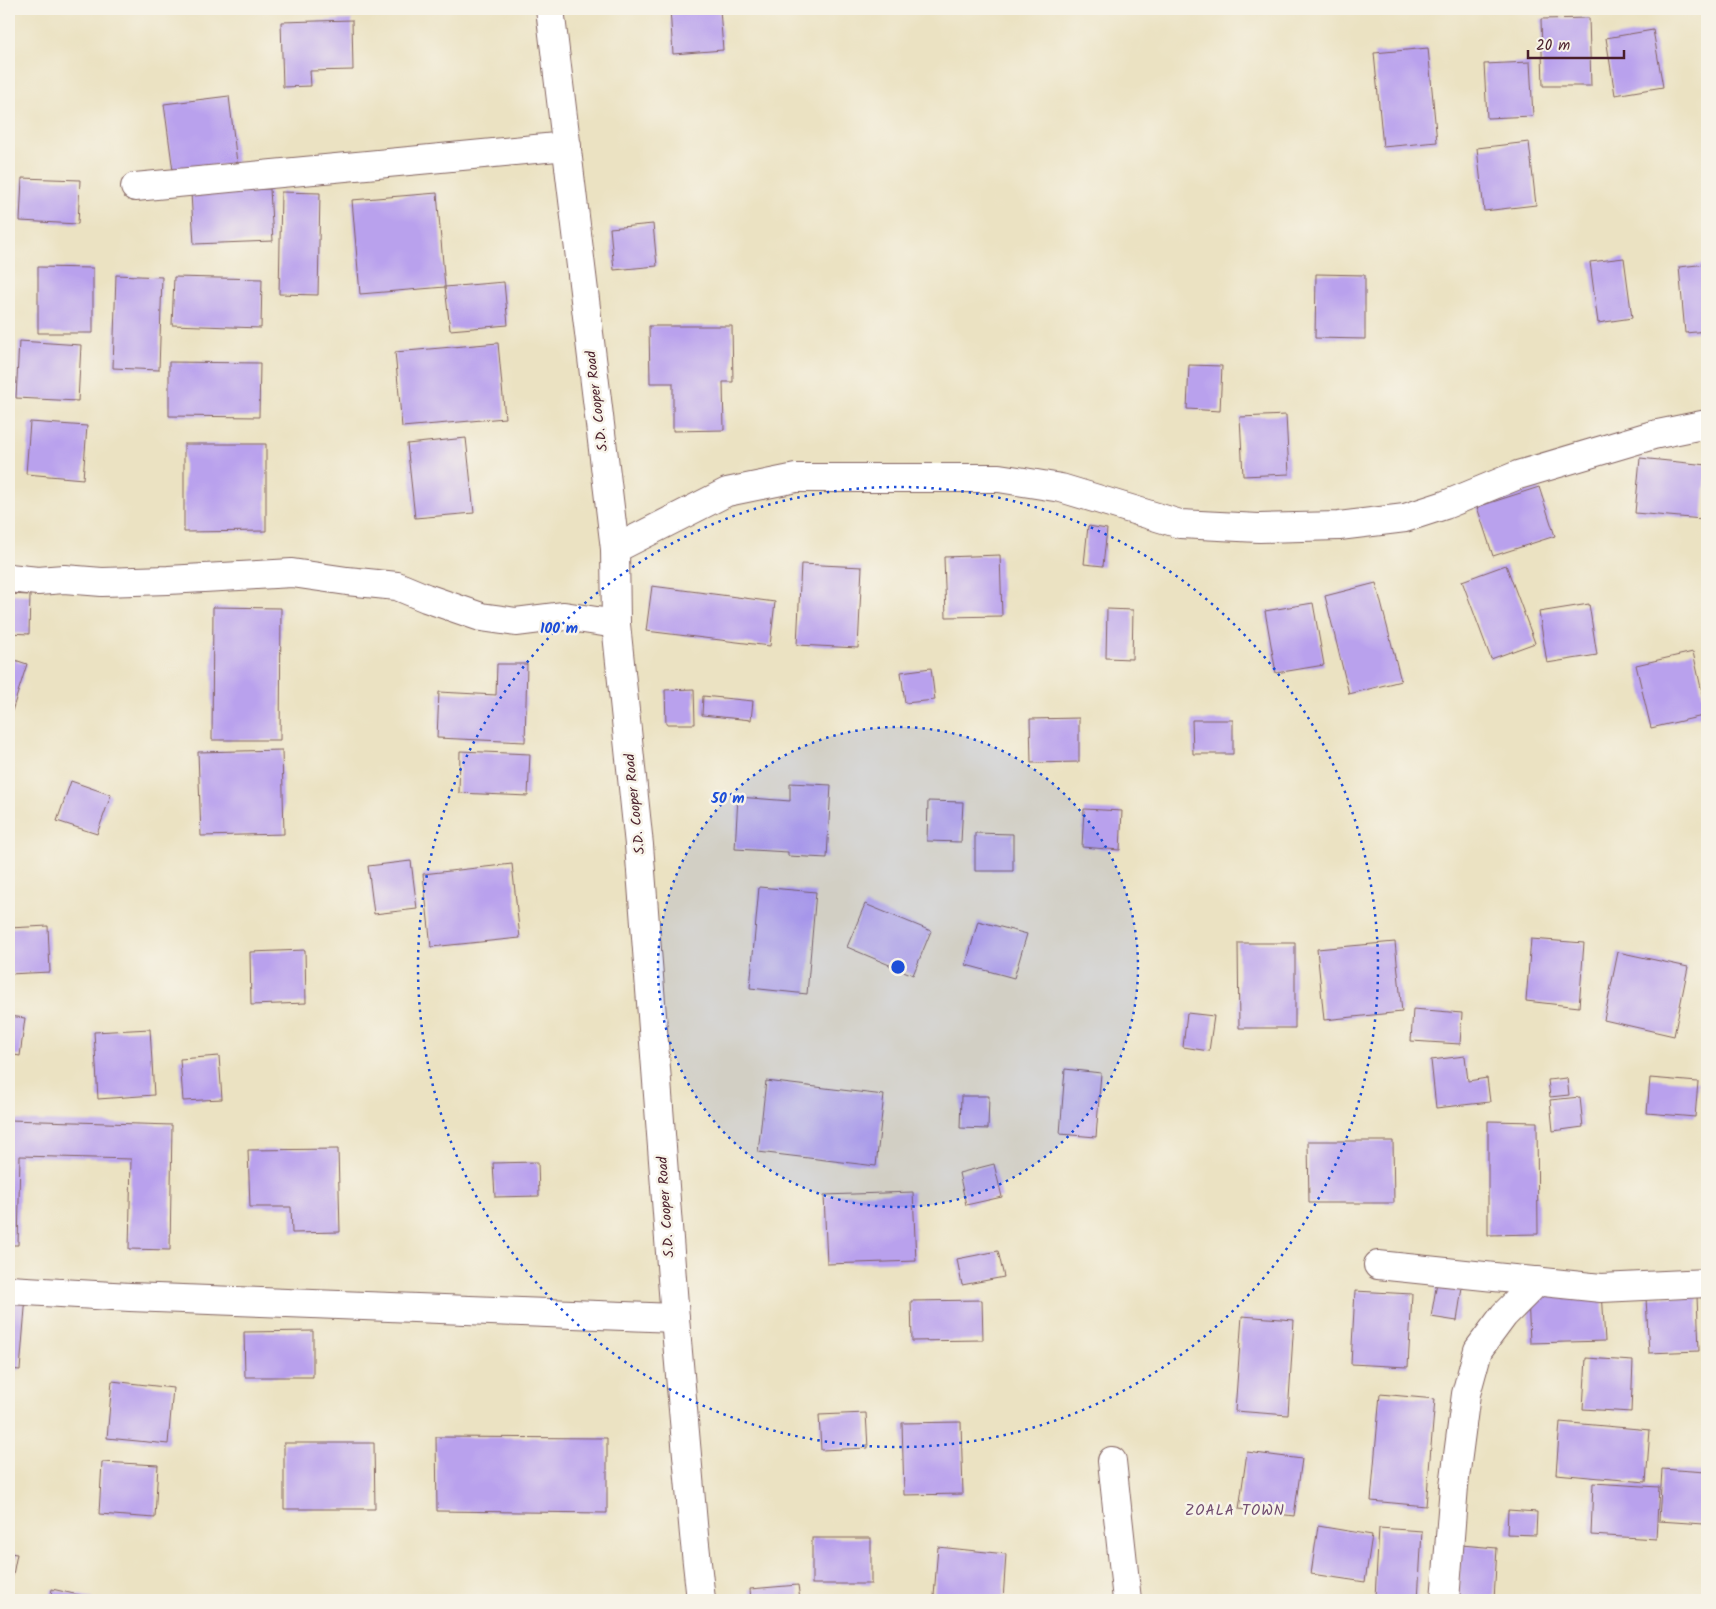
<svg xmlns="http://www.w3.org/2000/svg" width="1716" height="1609" font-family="Kalam,sans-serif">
<rect width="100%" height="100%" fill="#f7f3e8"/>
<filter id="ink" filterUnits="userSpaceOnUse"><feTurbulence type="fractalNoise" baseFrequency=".02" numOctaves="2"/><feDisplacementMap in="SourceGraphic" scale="10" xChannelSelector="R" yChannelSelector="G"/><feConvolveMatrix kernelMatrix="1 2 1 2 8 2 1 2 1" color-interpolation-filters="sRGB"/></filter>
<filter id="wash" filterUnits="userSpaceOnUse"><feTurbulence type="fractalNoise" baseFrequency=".0096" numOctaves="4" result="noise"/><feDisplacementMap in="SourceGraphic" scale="20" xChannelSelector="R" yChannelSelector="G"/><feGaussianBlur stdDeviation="1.12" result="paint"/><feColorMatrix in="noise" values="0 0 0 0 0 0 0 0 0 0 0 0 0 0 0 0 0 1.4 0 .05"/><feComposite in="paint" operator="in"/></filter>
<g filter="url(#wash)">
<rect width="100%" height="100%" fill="#ebe2c2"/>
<g id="blocks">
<g fill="#b9a1ed">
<path d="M670 9H720L723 50 673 54Z"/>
<path d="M1589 18 1591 86H1543L1541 19Z"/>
<path d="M352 20 353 70 310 71 311 86 283 87 281 22Z"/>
<path d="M1653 30 1663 87 1615 95 1606 38Z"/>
<path d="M1428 48 1437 142 1383 147 1374 53Z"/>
<path d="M1530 62 1533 116 1487 118 1484 64Z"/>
<path d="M229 96 237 163 173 171 164 104Z"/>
<path d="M1529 142 1536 205 1484 211 1477 148Z"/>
<path d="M22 178 80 180 78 224 20 221Z"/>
<path d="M270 189 273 241 194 244 191 193Z"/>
<path d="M281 192 320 193 318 295 279 294Z"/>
<path d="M437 193 445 287 504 282 508 325 450 330 445 287 360 294 352 200Z"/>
<path d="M653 224 657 266 614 270 610 228Z"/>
<path d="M1624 258 1632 318 1598 323 1590 262Z"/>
<path d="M1707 264V331L1685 333 1679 267Z"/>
<path d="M38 267 93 268V333H38Z"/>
<path d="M1316 274 1365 275V339L1315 338Z"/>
<path d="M116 275 162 277 159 370 113 368Z"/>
<path d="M174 277 262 279 261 328 172 325Z"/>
<path d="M649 326H732L733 382H723L724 430 673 431V383H650Z"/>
<path d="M19 341 81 345 78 401 16 398Z"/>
<path d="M498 343 505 418 402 427 395 352Z"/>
<path d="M169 362 260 363 259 417 169 416Z"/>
<path d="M1189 365 1222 366 1220 411 1187 409Z"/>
<path d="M1286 415 1289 474 1243 476 1240 417Z"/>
<path d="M30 422 87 426 83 479 26 474Z"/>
<path d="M466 438 474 513 415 518 407 444Z"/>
<path d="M184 444H266V531L184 532Z"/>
<path d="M1640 458 1707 465 1702 519 1635 513Z"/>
<path d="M1539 487 1555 536 1493 556 1477 507Z"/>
<path d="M1088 526 1107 529 1103 566 1084 564Z"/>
<path d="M1000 555 1002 616 946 617 944 557Z"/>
<path d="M801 564 862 567 858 648 797 645Z"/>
<path d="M1506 565 1535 643 1491 659 1462 581Z"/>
<path d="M1376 583 1401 681 1349 694 1325 596Z"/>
<path d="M652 586 775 602 770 646 646 631Z"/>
<path d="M9 594 30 595 29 634 9 633Z"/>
<path d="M1313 603 1324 665 1276 673 1265 611Z"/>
<path d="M1589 604 1597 655 1547 663 1539 612Z"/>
<path d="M213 607 281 608 280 740H212Z"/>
<path d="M1107 609 1133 610 1132 659 1106 658Z"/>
<path d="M1693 652 1707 715 1651 728 1636 665Z"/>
<path d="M9 658 27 664 12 711 9 710Z"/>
<path d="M497 664H527L525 742 437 738 439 692 496 695Z"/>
<path d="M931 668 935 700 905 703 901 672Z"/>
<path d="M694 689 695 724H666L665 690Z"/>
<path d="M703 696 753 701 751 720 702 715Z"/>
<path d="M1079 718V762L1031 763 1030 719Z"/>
<path d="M1192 720H1233V754H1193Z"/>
<path d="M282 750 284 834 201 836 198 752Z"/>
<path d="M460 751 530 754 528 796 459 793Z"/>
<path d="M71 781 111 795 97 834 57 821Z"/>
<path d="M790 783 831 785 827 858 788 856V852L735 849 738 797 790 801Z"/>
<path d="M928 801 963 802 961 842 927 841Z"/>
<path d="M1084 809 1122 811 1120 850 1082 847Z"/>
<path d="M975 833 1013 834V871H975Z"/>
<path d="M411 861 417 909 374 914 368 866Z"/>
<path d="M512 864 520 938 431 947 423 874Z"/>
<path d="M759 887 816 892 807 994 750 988Z"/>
<path d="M865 904 931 931 913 975 847 947Z"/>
<path d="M978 921 1027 934 1014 978 966 965Z"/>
<path d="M48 926 50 972 9 974V928Z"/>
<path d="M1531 939 1584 943 1579 1007 1526 1001Z"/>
<path d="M1395 942 1402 1012 1324 1020 1317 949Z"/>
<path d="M1238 943H1295V1028H1239Z"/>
<path d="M305 950 306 1003 251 1005 250 952Z"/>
<path d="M1618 952 1688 967 1674 1036 1604 1020Z"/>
<path d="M1413 1009 1462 1013 1460 1044 1411 1041Z"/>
<path d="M1187 1013 1214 1016 1209 1051 1183 1047Z"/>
<path d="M9 1016 25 1018 20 1056 9 1054Z"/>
<path d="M150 1029 154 1095 98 1099 94 1032Z"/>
<path d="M219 1056 222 1099 183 1101 180 1059Z"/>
<path d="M1465 1056 1468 1081 1487 1078 1490 1102 1436 1108 1431 1060Z"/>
<path d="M1065 1069 1101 1073 1096 1137 1060 1134Z"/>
<path d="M1567 1078 1569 1095 1550 1097 1548 1080Z"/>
<path d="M1650 1078 1698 1082 1695 1117 1647 1113Z"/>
<path d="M766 1081 884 1095 876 1166 758 1152Z"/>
<path d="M961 1096H989L988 1129 960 1128Z"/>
<path d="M1580 1097 1583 1127 1553 1131 1550 1100Z"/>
<path d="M9 1120 172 1125 170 1250 129 1249 131 1159 20 1156 18 1245H9Z"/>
<path d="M1488 1121 1537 1122 1538 1234 1488 1235Z"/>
<path d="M1308 1141H1393L1394 1203H1309Z"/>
<path d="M338 1149 340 1232 292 1233 291 1207H250L248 1150Z"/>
<path d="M538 1162 539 1196 495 1197 493 1163Z"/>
<path d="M994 1164 1002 1197 966 1205 959 1173Z"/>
<path d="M913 1192 916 1261 827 1264 824 1195Z"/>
<path d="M998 1251 1004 1277 962 1285 957 1259Z"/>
<path d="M1437 1282 1462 1287 1457 1321 1431 1317Z"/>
<path d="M1355 1291 1412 1294 1408 1367 1351 1364Z"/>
<path d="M1602 1291 1605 1341 1530 1343 1528 1294Z"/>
<path d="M9 1295 26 1296 20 1370 9 1369Z"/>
<path d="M1697 1296 1699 1351 1649 1353 1646 1298Z"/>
<path d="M982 1300 983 1340 912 1341 911 1301Z"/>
<path d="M1242 1316 1294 1320 1288 1415 1235 1411Z"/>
<path d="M313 1331V1377H245L244 1332Z"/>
<path d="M1586 1358 1633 1361 1631 1412 1583 1409Z"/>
<path d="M112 1381 173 1388 168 1444 107 1438Z"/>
<path d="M1380 1394 1435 1399 1426 1506 1371 1501Z"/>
<path d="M866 1413 868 1448 821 1450 819 1415Z"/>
<path d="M961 1422 963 1494 904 1495 902 1423Z"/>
<path d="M1560 1422 1650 1430 1646 1482 1556 1474Z"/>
<path d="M436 1437 607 1438V1513L437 1511Z"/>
<path d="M284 1443H374L375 1509H284Z"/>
<path d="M1247 1452 1302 1459 1294 1516 1239 1509Z"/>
<path d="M102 1462 158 1465 155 1518 99 1514Z"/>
<path d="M1662 1469 1706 1472 1704 1524 1659 1521Z"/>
<path d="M1593 1483 1659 1487 1656 1539 1591 1535Z"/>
<path d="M1508 1510 1537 1512 1536 1535 1507 1534Z"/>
<path d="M1318 1526 1372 1535 1365 1582 1311 1574Z"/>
<path d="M1379 1528 1422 1531 1418 1600 1375 1597Z"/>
<rect x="812" y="1538" width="59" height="46"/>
<path d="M1461 1545 1497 1548 1494 1600H1458Z"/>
<path d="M938 1547 1006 1554 1003 1600H980L934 1596Z"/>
<path d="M9 1553 17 1554 10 1590H9Z"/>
<path d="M798 1585 800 1600H751L750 1589Z"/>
<path d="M52 1589 92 1598 91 1600H50Z"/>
</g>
</g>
</g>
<g filter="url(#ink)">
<use href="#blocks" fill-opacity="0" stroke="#826360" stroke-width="1"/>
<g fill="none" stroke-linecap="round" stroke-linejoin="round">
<g stroke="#826360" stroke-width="30">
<g id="street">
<path d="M135 187 567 146"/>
<path d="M615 549 727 492 796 478H999L1061 488 1180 524 1259 528 1339 526 1405 518 1445 505 1518 475 1653 435 1707 424"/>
<path d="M9 578 38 581 64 579 102 582 168 580 292 573 347 581 397 586 426 598 481 617 516 622 564 616 616 624"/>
<path d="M1378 1265 1601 1288 1707 1283"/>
<path d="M9 1290 130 1297 675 1318"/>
<path d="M1112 1461 1127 1600"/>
<path d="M1445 1600 1454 1486 1466 1394 1478 1350 1504 1315 1538 1281"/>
</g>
</g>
<g stroke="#826360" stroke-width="30">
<path id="secondary" d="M550 9 615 549 616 624 639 845 675 1318 694 1535 701 1600"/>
</g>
<use href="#street" stroke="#fff" stroke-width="28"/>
<use href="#secondary" stroke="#fff" stroke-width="28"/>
</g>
</g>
<circle cx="898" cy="967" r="240" fill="#1d4ed8" fill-opacity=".12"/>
<g fill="none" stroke="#1d4ed8" stroke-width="2.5" stroke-dasharray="2.5 5">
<circle cx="898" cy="967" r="240"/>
<circle cx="898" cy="967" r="480"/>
</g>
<g text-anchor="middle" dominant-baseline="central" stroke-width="5" stroke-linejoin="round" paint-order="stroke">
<g font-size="14" fill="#4a1f2b" stroke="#f7f3e8">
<text transform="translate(597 401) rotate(-97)">S.D. Cooper Road</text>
<text transform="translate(635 804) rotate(-96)">S.D. Cooper Road</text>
<text transform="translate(666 1207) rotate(-94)">S.D. Cooper Road</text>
</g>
<g font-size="15" letter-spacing="1" fill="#714c6f" stroke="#f7f3e8">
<text x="1235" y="1511">ZOALA TOWN</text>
</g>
</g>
<circle cx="898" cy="967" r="8" fill="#1d4ed8" stroke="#f7f3e8" stroke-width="2.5"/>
<g font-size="15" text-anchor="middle" font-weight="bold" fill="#1d4ed8" stroke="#f7f3e8" stroke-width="5" stroke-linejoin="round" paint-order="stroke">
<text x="559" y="633">100 m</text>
<text x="728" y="803">50 m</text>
</g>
<rect width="1716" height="1609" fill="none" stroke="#f7f3e8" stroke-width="30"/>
<path d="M1528 50v8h96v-8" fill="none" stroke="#4a1f2b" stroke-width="2.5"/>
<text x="1536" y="50" font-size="15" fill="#4a1f2b" stroke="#f7f3e8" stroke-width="4" paint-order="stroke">20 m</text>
</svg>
